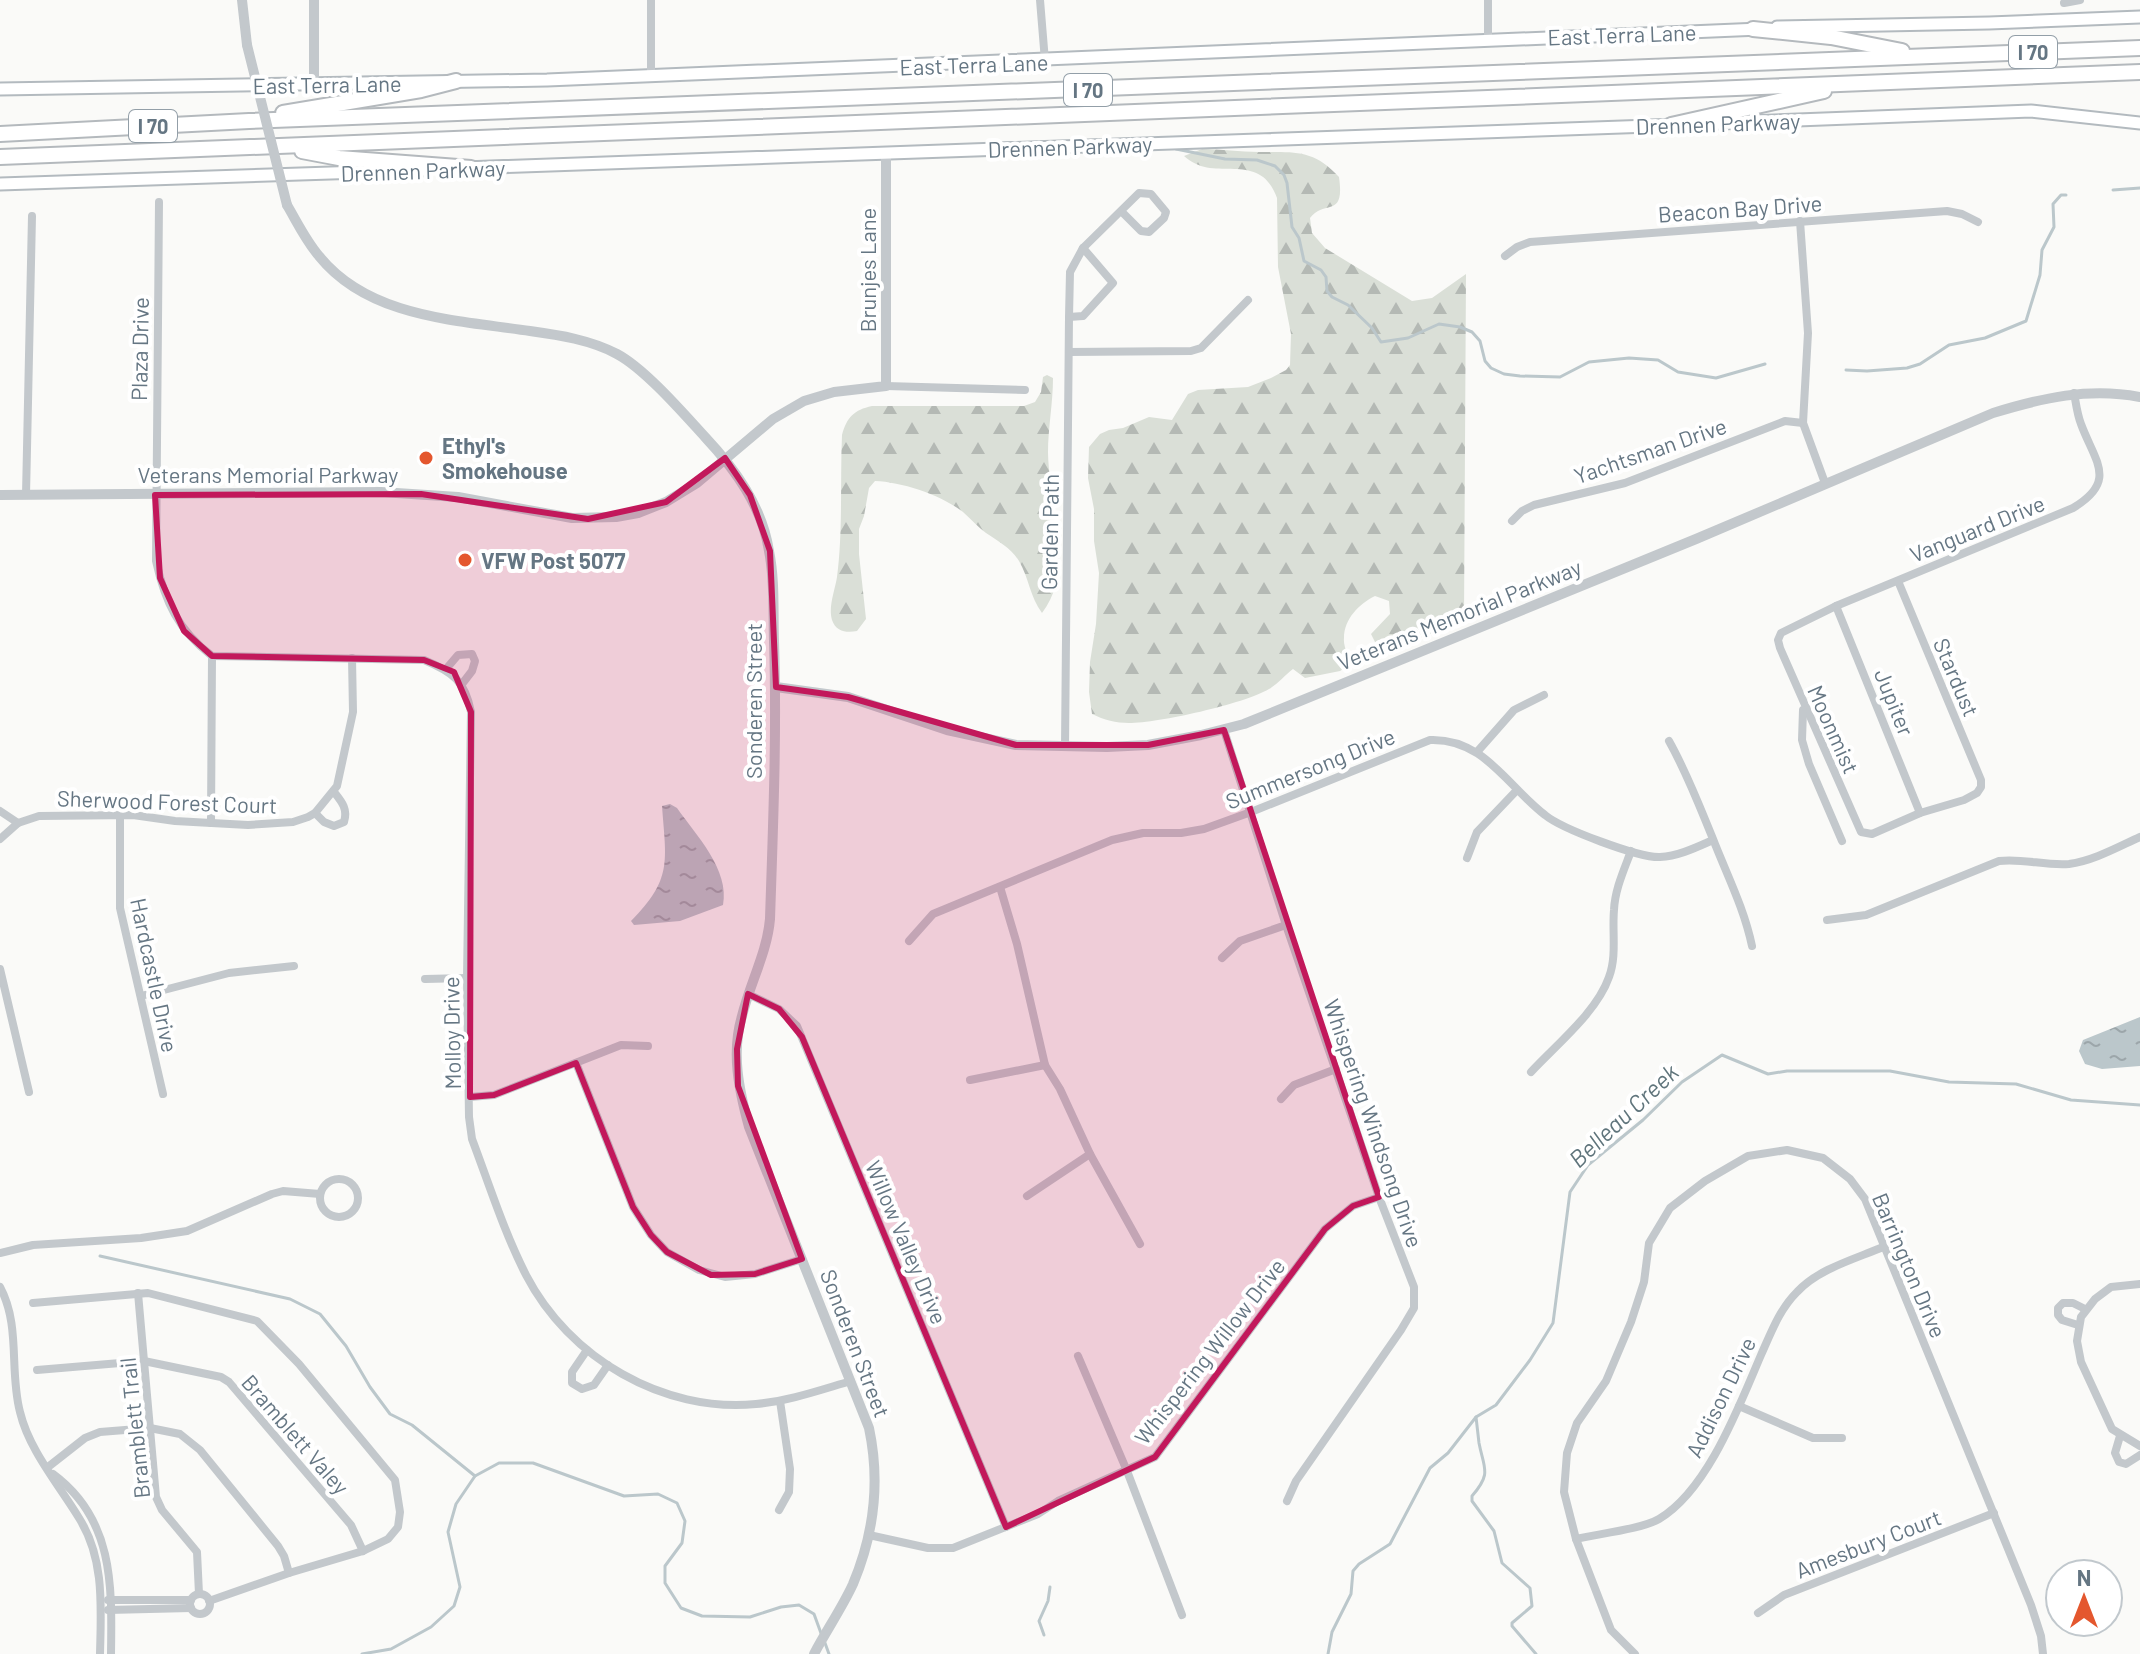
<svg xmlns="http://www.w3.org/2000/svg" width="2140" height="1654" font-family="Barlow,sans-serif">
<defs>
<pattern id="forest-firs" width="22" height="20" patternUnits="userSpaceOnUse" patternTransform="scale(2)"><rect width="22" height="20" fill="#dadfd7"/><path d="M5 1l3.5 6h-7zM16 11l3.5 6h-7z" fill="#b4b9b4"/></pattern>
<pattern id="water-ripples" width="26" height="14" patternUnits="userSpaceOnUse" patternTransform="scale(2)"><rect width="26" height="14" fill="#bbc7cb"/><path d="M2 4q2-2 4 0t4 0M15 11q2-2 4 0t4 0" fill="none" stroke="#9ca6aa"/></pattern>
</defs>
<rect width="100%" height="100%" fill="#fafaf8"/>
<g fill="url(#forest-firs)">
<path d="M1202 149C1221 149 1240 152 1259 152 1294 152 1314 149 1339 177 1345 219 1325 199 1310 218L1312 233 1325 248 1412 301 1432 298 1466 274 1464 620C1436 631 1406 649 1375 642L1371 634 1390 614 1389 601 1375 596C1359 604 1344 619 1344 638 1343 647 1349 655 1349 665L1340 671 1305 678 1293 669C1285 675 1278 684 1269 689 1244 704 1158 723 1129 723 1116 723 1104 720 1092 714L1089 692 1090 662 1096 624 1099 573 1094 541V509L1088 478 1089 447 1100 434 1109 430 1123 428 1149 417 1172 420 1188 394 1198 390 1248 387 1271 378 1286 370 1290 365 1291 334 1278 267 1277 198C1259 148 1215 185 1184 156Z"/>
<path d="M1047 375 1053 378C1053 403 1048 428 1048 453 1049 504 1076 569 1042 613 1030 597 1029 578 1019 561 1011 548 999 542 986 533 978 527 971 519 963 512 941 495 902 482 875 481L869 488 864 516 859 529V554L866 619 857 631C847 633 836 632 832 620 828 607 835 590 837 577 843 533 840 480 842 435 847 417 854 410 872 406H1024L1035 402 1041 392 1043 377Z"/>
</g>
<g fill="url(#water-ripples)">
<path d="M670 804 677 808C696 835 730 870 723 905L680 921 634 925 631 921C673 879 666 861 662 806Z"/>
<path d="M2140 1017V1066L2102 1069 2085 1064 2079 1051 2083 1040Z"/>
</g>
<g fill="none" stroke-linecap="round" stroke-linejoin="round">
<g stroke="#bbc7cb" stroke-width="3">
<path d="M1176 149 1225 159 1257 160 1275 166 1284 175 1287 183 1292 227 1299 238 1304 261 1321 270 1326 277 1327 291 1332 297 1348 305 1372 328 1381 342 1408 338 1439 324 1460 327 1472 332 1480 341 1485 361 1491 368 1504 374 1520 376 1560 377 1589 362 1629 358 1658 360 1678 372 1716 378 1765 364"/>
<path d="M2113 190 2140 188"/>
<path d="M1846 370 1867 371 1907 368 1920 364 1949 345 1985 338 2026 321 2040 275 2042 250 2054 227 2053 204 2061 195H2066"/>
<path d="M100 1256 290 1299 320 1314 346 1346 370 1387 390 1414 412 1425 475 1476"/>
<path d="M1476 1417C1477 1425 1478 1434 1479 1443 1484 1469 1492 1473 1472 1496V1501L1494 1531 1502 1563 1530 1588 1532 1606 1512 1623V1626L1536 1654"/>
<path d="M1044 1635 1039 1621 1048 1601 1050 1587"/>
<path d="M825 1643 829 1654"/>
<path d="M362 1654 391 1649 431 1627 454 1606 460 1587 448 1532 456 1504 475 1476 499 1463H533L624 1496 658 1494 677 1503 685 1521 682 1543 665 1566V1583L681 1608 702 1616 750 1617 781 1607 799 1605 814 1614 822 1636"/>
<path d="M1328 1654 1332 1632 1351 1594 1353 1571 1359 1564 1390 1544 1430 1468 1448 1453 1476 1417 1496 1405 1530 1360 1553 1323 1570 1192 1588 1165 1643 1120 1682 1082 1722 1055 1768 1074 1787 1071H1890L1949 1082 2016 1084 2071 1100 2140 1105"/>
</g>
<g stroke="#b3babf" stroke-width="15">
<g id="secondary">
<path d="M1777 27 1989 23 2140 17"/>
<path d="M0 89 547 80 1760 29"/>
<path d="M1696 124 2031 111 2140 123"/>
<path d="M464 168 1678 125"/>
<path d="M0 184 423 170"/>
</g>
</g>
<g stroke="#b4b9bd" stroke-width="18">
<g id="motorway">
<path d="M1753 29 1831 37 1902 51"/>
<path d="M283 113 421 90 456 81"/>
<path d="M1671 125 1824 91"/>
<path d="M0 134 249 121 2140 48"/>
<path d="M302 151 339 158 471 168"/>
<path d="M0 157 2140 72"/>
</g>
</g>
<g stroke="#c3c8cc" stroke-width="8">
<path d="M651 0V77"/>
<path d="M1040 0 1045 61"/>
<path d="M1488 0V39"/>
<path d="M2064 3 2080 0"/>
<path d="M159 202 156 561C165 602 178 630 212 656L424 660C453 672 465 681 471 712L467 978 469 1117 472 1139C489 1184 504 1232 526 1275 569 1358 663 1413 756 1404 789 1401 820 1390 851 1381"/>
<path d="M1800 221 1808 333 1803 423 1825 483"/>
<path d="M1083 248 1139 193 1151 194 1166 212 1164 218 1149 232 1141 231 1122 212"/>
<path d="M1505 256 1517 247 1530 242 1947 211 1962 214 1978 222"/>
<path d="M1069 352 1191 351 1201 348 1248 300"/>
<path d="M886 386 1025 390"/>
<path d="M26 495 32 216"/>
<path d="M1512 521 1522 511 1534 505 1625 483 1785 421 1803 423"/>
<path d="M1898 581 1981 780V787L1977 793 1964 800 1920 813 1872 834 1861 832 1780 648 1778 640 1781 633 1836 606 2073 508C2118 481 2095 462 2081 424 2077 414 2076 403 2074 393"/>
<path d="M1836 606 1920 813"/>
<path d="M446 669 458 655 472 654 475 661 472 671 462 684"/>
<path d="M1803 710 1802 740 1809 764 1842 841"/>
<path d="M1224 730 1286 925 1379 1197 1414 1287V1308L1401 1330 1296 1481 1287 1501"/>
<path d="M1669 741C1687 773 1699 805 1713 839 1727 875 1744 908 1752 946"/>
<path d="M1065 747 1069 317 1070 272 1083 248 1113 283 1083 316 1069 317"/>
<path d="M1477 752 1514 710 1544 695"/>
<path d="M0 811 18 823"/>
<path d="M315 813 324 822 334 826 344 822C348 809 342 802 334 792"/>
<path d="M120 815V908L163 1094"/>
<path d="M211 823 212 656"/>
<path d="M0 839 18 823 39 816 133 815 175 821 248 825 293 822 308 817 315 813 337 786 353 712 352 658"/>
<path d="M1467 858 1477 832 1517 790"/>
<path d="M1000 887 1017 944 1045 1065 1060 1089 1090 1154 1140 1244"/>
<path d="M1827 920 1866 915 1999 861C2023 858 2045 866 2069 864 2093 861 2118 847 2140 837"/>
<path d="M909 941 933 914 1112 840 1143 833H1181L1204 829 1251 812 1430 740C1484 738 1507 786 1545 815 1562 829 1639 858 1660 857 1679 856 1697 847 1713 840"/>
<path d="M1222 958 1240 941 1286 925"/>
<path d="M0 969 29 1092"/>
<path d="M425 979 467 978"/>
<path d="M748 994 779 1009 797 1026 1006 1527"/>
<path d="M141 996 229 973 294 966"/>
<path d="M576 1063 633 1207 651 1235 667 1252 699 1270 725 1277 755 1274 802 1259"/>
<path d="M1531 1072C1556 1045 1597 1012 1609 977 1617 956 1612 932 1614 910 1615 889 1624 870 1631 851"/>
<path d="M970 1080 1045 1065"/>
<path d="M470 1097 494 1095 621 1045 648 1046"/>
<path d="M1281 1099 1294 1085 1336 1069"/>
<circle cx="339" cy="1198" r="19"/>
<path d="M1027 1196 1090 1154"/>
<path d="M0 1253 33 1245 141 1238 187 1231 272 1194 283 1191 320 1194"/>
<path d="M2140 1284 2111 1287 2095 1299 2081 1317 2077 1341 2081 1362 2112 1429 2140 1446"/>
<path d="M0 1287C21 1326 9 1371 20 1412 29 1450 59 1485 79 1518 105 1559 101 1608 100 1654"/>
<path d="M138 1293 156 1497 162 1510 197 1552 199 1594"/>
<path d="M33 1303 148 1293 257 1321 299 1364 395 1480 400 1512 398 1527 388 1539 363 1551 289 1573 209 1601"/>
<path d="M2078 1325 2062 1320 2058 1315V1308L2063 1303H2073L2085 1309"/>
<path d="M587 1350 572 1372V1383L582 1389 594 1385 608 1365"/>
<path d="M1078 1356 1127 1471 1182 1615"/>
<path d="M37 1370 144 1361 221 1377 229 1382 351 1525 363 1551"/>
<path d="M1739 1406 1813 1438H1842"/>
<path d="M2120 1436 2115 1453 2119 1462 2126 1464 2140 1455"/>
<path d="M48 1467 85 1438 100 1432 150 1428 180 1434 200 1450 278 1546 284 1556 289 1573"/>
<path d="M53 1474C114 1519 112 1586 111 1654"/>
<path d="M779 1510 789 1492 790 1469 780 1401"/>
<path d="M869 1535 928 1548H953L1038 1514 1058 1501 1155 1457 1325 1229 1353 1206 1379 1197"/>
<path d="M1576 1539C1597 1534 1642 1529 1659 1519 1708 1490 1739 1406 1761 1355 1771 1333 1779 1310 1797 1292 1818 1269 1855 1259 1883 1247"/>
<circle cx="200" cy="1604" r="10"/>
<path d="M108 1600H191"/>
<path d="M108 1610 191 1608"/>
<path d="M1758 1613 1784 1595 1994 1513"/>
<path d="M1635 1654 1611 1630 1576 1539 1564 1492 1567 1453 1577 1423 1606 1381 1631 1322 1644 1282 1649 1243 1670 1208 1705 1181 1748 1156 1787 1150 1823 1158 1850 1179 1865 1199 2031 1605 2041 1636 2043 1654"/>
</g>
<g stroke="#c3c8cc" stroke-width="10">
<path d="M242 0 247 45"/>
<path d="M314 83V0"/>
<path d="M287 205C297 222 306 241 319 256 369 318 457 320 530 331 559 335 591 340 617 354 645 369 683 413 705 437 735 469 762 506 769 551 775 580 773 612 774 641 777 734 773 827 770 919 767 953 750 983 742 1016 731 1053 739 1090 749 1127L869 1428C880 1480 874 1534 853 1584 842 1608 826 1631 814 1654"/>
<path d="M0 495 381 492 458 497 572 518 616 517 638 513 666 502 697 483 773 419 804 401 834 392 886 386V153"/>
<path d="M776 687 848 697 947 730 1016 745 1107 747 1148 745 1201 735 1244 724 1696 539 1993 413C2042 398 2089 387 2140 397"/>
</g>
<use href="#secondary" stroke="#fff" stroke-width="11"/>
<use href="#motorway" stroke="#fff" stroke-width="14"/>
<path stroke="#c3c8cc" stroke-width="10" d="M247 45 287 205"/>
</g>
<path fill="#c2185b" fill-opacity="0.2" stroke="#c2185b" stroke-width="6" stroke-linejoin="round" d="M725 458 750 495 770 551 776 687 848 697 1016 745H1148L1224 730 1379 1197 1353 1206 1325 1229 1155 1457 1006 1527 802 1037 779 1009 748 994 737 1049 738 1086 802 1259 755 1274 711 1275 667 1252 651 1235 633 1207 576 1063 494 1095 470 1097 471 712 454 672 424 660 212 656 184 631 160 578 155 495 421 494 588 519 666 502Z"/>
<g fill="#e4572e" stroke="#fff" stroke-width="3">
<circle cx="426" cy="458" r="8"/>
<circle cx="465" cy="560" r="8"/>
</g>
<g text-anchor="middle" dominant-baseline="central" stroke-width="8" stroke-linejoin="round" paint-order="stroke">
<g fill="#fff" stroke="#939fa8" stroke-width="2">
<rect x="2009" y="36" width="48" height="32" rx="6"/>
<rect x="1064" y="74" width="48" height="32" rx="6"/>
<rect x="129" y="110" width="48" height="32" rx="6"/>
</g>
<g font-size="20" font-weight="bold" fill="#657683">
<text x="2033" y="52">I 70</text>
<text x="1088" y="90">I 70</text>
<text x="153" y="126">I 70</text>
</g>
<g font-size="22" fill="#657683" stroke="#fff">
<text transform="translate(1622 34) rotate(-2)">East Terra Lane</text>
<text transform="translate(974 64) rotate(-2)">East Terra Lane</text>
<text transform="translate(327 84) rotate(-1)">East Terra Lane</text>
<text transform="translate(1718 123) rotate(-2)">Drennen Parkway</text>
<text transform="translate(1070 146) rotate(-2)">Drennen Parkway</text>
<text transform="translate(423 170) rotate(-2)">Drennen Parkway</text>
<text transform="translate(1740 208) rotate(-4)">Beacon Bay Drive</text>
<text transform="translate(867 270) rotate(-90)">Brunjes Lane</text>
<text transform="translate(139 349) rotate(-89)">Plaza Drive</text>
<text transform="translate(1650 450) rotate(-19)">Yachtsman Drive</text>
<text x="268" y="474">Veterans Memorial Parkway</text>
<text transform="translate(1977 528) rotate(-22)">Vanguard Drive</text>
<text transform="translate(1049 532) rotate(-89)">Garden Path</text>
<text transform="translate(1459 614) rotate(-22)">Veterans Memorial Parkway</text>
<text transform="translate(1957 677) rotate(67)">Stardust</text>
<text transform="translate(753 701) rotate(-90)">Sonderen Street</text>
<text transform="translate(1895 702) rotate(68)">Jupiter</text>
<text transform="translate(1834 729) rotate(66)">Moonmist</text>
<text transform="translate(1310 768) rotate(-22)">Summersong Drive</text>
<text transform="translate(167 801) rotate(2)">Sherwood Forest Court</text>
<text transform="translate(155 975) rotate(78)">Hardcastle Drive</text>
<text transform="translate(451 1033) rotate(-91)">Molloy Drive</text>
<text transform="translate(1374 1123) rotate(71)">Whispering Windsong Drive</text>
<text transform="translate(907 1242) rotate(67)">Willow Valley Drive</text>
<text transform="translate(1910 1265) rotate(67)">Barrington Drive</text>
<text transform="translate(856 1343) rotate(69)">Sonderen Street</text>
<text transform="translate(1209 1351) rotate(-52)">Whispering Willow Drive</text>
<text transform="translate(1720 1397) rotate(-64)">Addison Drive</text>
<text transform="translate(134 1428) rotate(-96)">Bramblett Trail</text>
<text transform="translate(296 1434) rotate(49)">Bramblett Valey</text>
<text transform="translate(1868 1543) rotate(-21)">Amesbury Court</text>
</g>
<g font-size="22" font-weight="bold" fill="#657683" stroke="#fff" text-anchor="start">
<text x="442" y="445">Ethyl's<tspan x="442" dy="25">Smokehouse</tspan></text>
<text x="481" y="560">VFW Post 5077</text>
</g>
<g font-size="24" font-style="italic" fill="#60757c" stroke="#fff">
<text transform="translate(1623 1115) rotate(-43)">Belleau Creek</text>
</g>
</g>
<g transform="translate(2084 1598)"><circle r="38" fill="#ffffff" stroke="#c1c8cd" stroke-width="2"/>
<path d="M0-6L14 30L0 20L-14 30Z" fill="#e4572e"/>
<text y="-12" font-size="22" font-weight="bold" text-anchor="middle" fill="#657683">N</text>
</g>
</svg>
